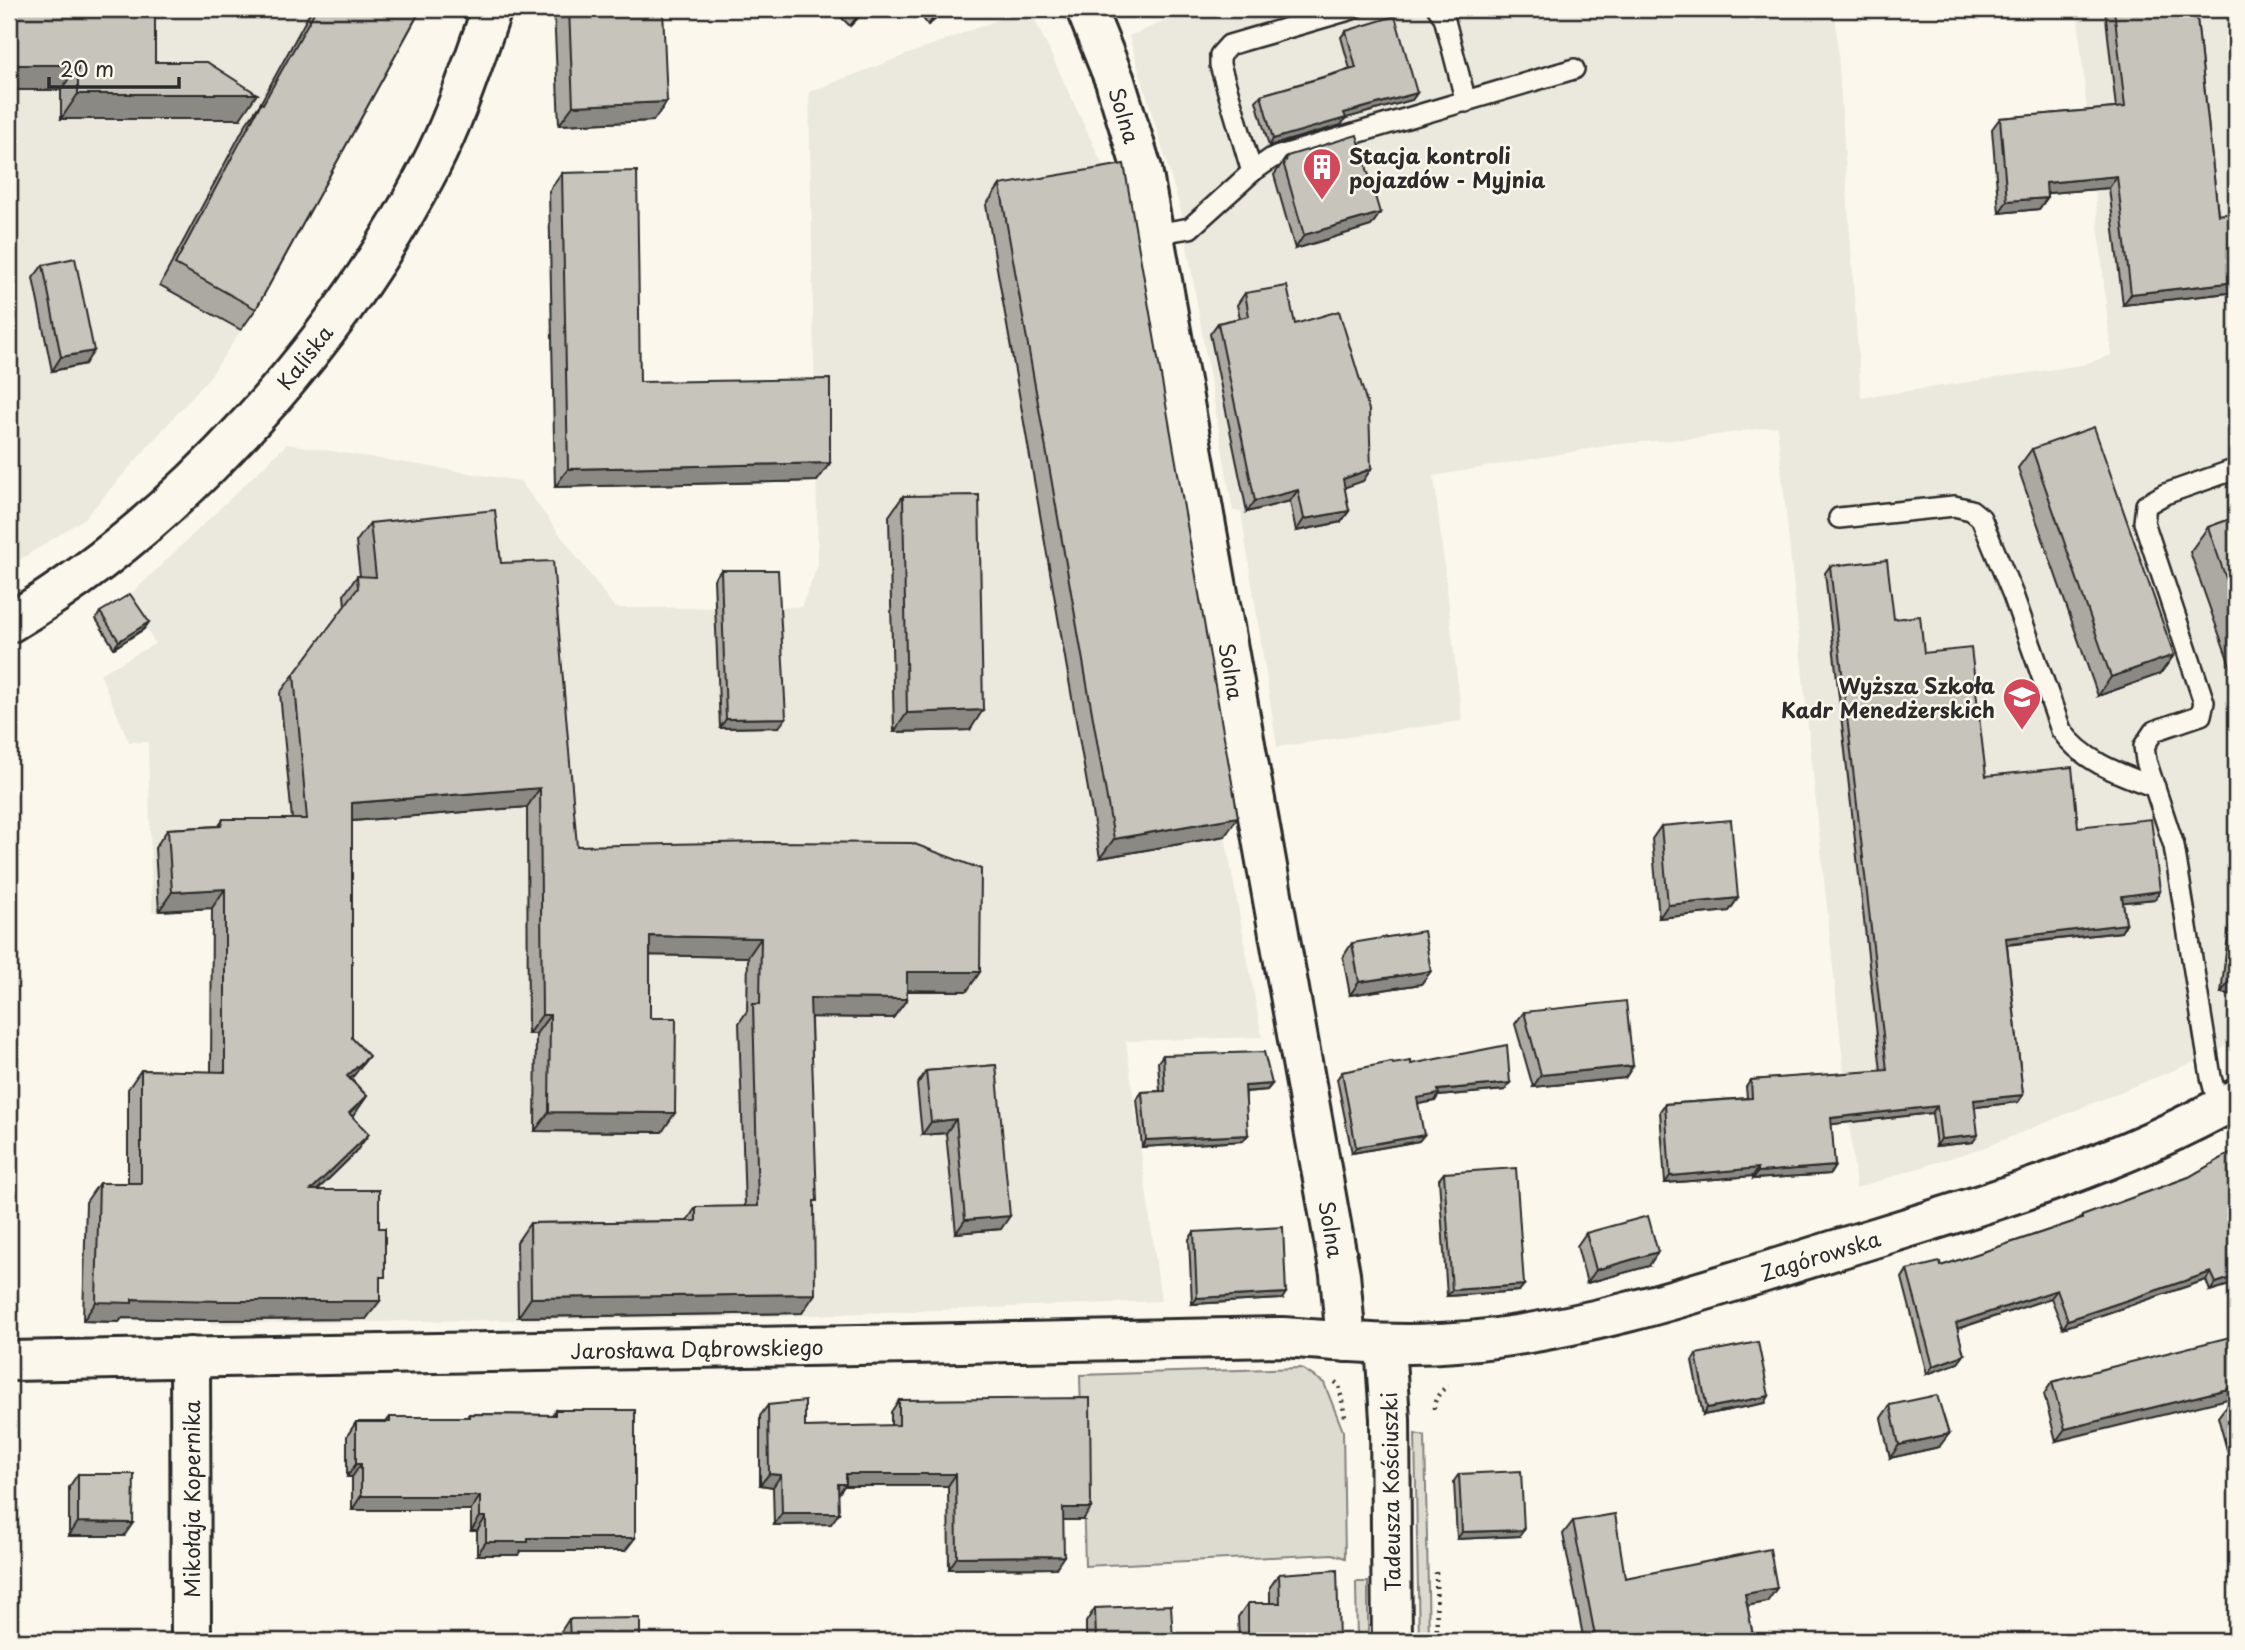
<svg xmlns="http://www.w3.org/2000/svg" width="2245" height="1650" font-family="'Playpen Sans',sans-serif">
<rect width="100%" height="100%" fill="#fbf7ec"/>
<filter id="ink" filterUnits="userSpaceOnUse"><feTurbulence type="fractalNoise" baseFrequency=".0143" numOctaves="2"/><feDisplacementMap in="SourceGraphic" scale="14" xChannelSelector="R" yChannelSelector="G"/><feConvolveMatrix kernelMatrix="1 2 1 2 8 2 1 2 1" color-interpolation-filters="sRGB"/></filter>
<g filter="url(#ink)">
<g fill="#ebe8de">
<path d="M9 9H416L241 330 212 374 85 518 9 567Z"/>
<path d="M1026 9H1030L1111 183 1225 836 1262 1037 1126 1041 1161 1301 786 1316 210 1324 212 908 152 912 148 742H129L100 674 155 644 130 595 287 444 520 481 615 608 801 607 818 565 809 92Z"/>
<path d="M1195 9H1835L1861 398 2082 365 2111 355 2077 9H2236V1036L2218 1052 1988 1146 1856 1188 1777 426 1696 438 1617 444 1434 476 1462 721 1277 747 1241 512 1233 511 1181 211 1129 36Z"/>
</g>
<g fill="#dddad0" stroke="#84827e" stroke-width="2">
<path d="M1301 1368 1324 1383 1343 1431 1345 1558 1333 1554 1085 1566 1080 1375Z"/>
<path d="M1415 1434 1425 1436 1429 1641H1419Z"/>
<path d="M1356 1582H1368V1641H1357Z"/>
</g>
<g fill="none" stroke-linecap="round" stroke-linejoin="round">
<g stroke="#2b2b2b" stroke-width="24">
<g id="service">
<path d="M1438 9 1444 17 1466 102"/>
<path d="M1252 172 1220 65V55L1229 45 1353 9"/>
<path d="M1154 234 1190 228 1252 172 1272 158 1574 69"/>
<path d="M1839 518 1954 506 1971 510 1981 518 2013 595 2061 730C2083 762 2120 774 2155 787"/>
<path d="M2219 1108 2211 1077 2174 846 2146 761 2144 746 2154 731 2201 715 2204 702 2144 522 2146 505 2165 494 2236 469"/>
</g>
</g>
<g stroke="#2b2b2b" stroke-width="44">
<g id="minor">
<path d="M1086 9 1115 81 1142 169 1340 1274 1346 1342"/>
<path d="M190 1357 191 1641"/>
</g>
</g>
<g stroke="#2b2b2b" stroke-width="44">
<g id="tertiary">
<path d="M9 623C179 523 340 342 430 167 456 117 473 62 492 9"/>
<path d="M1385 1344 1390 1419 1392 1641"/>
<path d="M9 1361 1282 1337C1340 1341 1398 1347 1456 1342 1595 1332 1738 1279 1871 1239 1997 1201 2122 1163 2236 1099"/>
</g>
</g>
<g stroke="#2b2b2b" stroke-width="4.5" stroke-dasharray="2 5" stroke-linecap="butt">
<path d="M1335 1382 1339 1385 1345 1417"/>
<path d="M1434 1409C1434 1399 1440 1391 1448 1386"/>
<path d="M1436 1572 1437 1641"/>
</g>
<use href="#service" stroke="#fbf7ec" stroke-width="19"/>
<use href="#minor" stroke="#fbf7ec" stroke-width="38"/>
<use href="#tertiary" stroke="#fbf7ec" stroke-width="38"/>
</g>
<g fill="#aba9a2" stroke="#2b2b2b" stroke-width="2">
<path d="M9 9H155V62L240 119H61V90H9Z"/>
<path d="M312 9H421L256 309 241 330 160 285 246 124 260 104Z"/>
<path d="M554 9H663L653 121 559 125Z"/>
<path d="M833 9H867L850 26Z"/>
<path d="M916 9H949L928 25Z"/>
<path d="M2105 9H2196L2218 215 2236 213V292L2123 305 2109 188 2047 193V198L2039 209 1999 213 1992 129 2000 118 2116 108Z"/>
<path d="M1346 31 1417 93 1412 100 1346 118 1341 125 1269 146 1256 101 1261 95 1350 69 1341 37Z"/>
<path d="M1287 156 1380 213 1371 226 1295 249 1274 175Z"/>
<path d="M562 173 640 382 830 463 817 481 555 487 549 191Z"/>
<path d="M1000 185 1225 836 1100 858 986 205Z"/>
<path d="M43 265 85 364 52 371 33 278Z"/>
<path d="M1245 293 1295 324 1371 469 1363 481 1344 487 1349 511 1341 522 1296 531 1290 501 1247 512 1210 334 1218 323 1240 318 1237 305Z"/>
<path d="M2032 449 2174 655 2160 674 2098 696 2018 468Z"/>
<path d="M903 496 970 730 894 732 889 516Z"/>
<path d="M2236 517V682L2190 552 2208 527Z"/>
<path d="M370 523 501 563 577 846 967 991H907V999L893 1018 811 1017 814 1205 802 1313 518 1317 517 1242 530 1223 687 1221 696 1207H745L739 1023 747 1011 748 957 650 955V1018L662 1132 535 1131 536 1034H528L527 807 352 821V1038L355 1074 351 1079 367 1096 352 1116 355 1153 317 1190 380 1284 366 1319 210 1320 122 1318 119 1322 83 1321 86 1202 99 1183H128V1089L141 1070 211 1072 212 908 159 911 155 848 168 829 219 826 223 819H292L280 693 345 606 344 595 357 576H360L356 542Z"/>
<path d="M1830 566 1894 619 1924 653 1986 776 2078 827 2155 899 2123 902 2126 924 2121 932 2007 945 2023 1095 2018 1102 1975 1107 1973 1142 1936 1146 1932 1113 1831 1124 1835 1166 1830 1174 1753 1179V1176L1665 1183 1660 1111 1665 1104 1747 1098 1746 1087 1751 1080 1881 1071 1825 573Z"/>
<path d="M721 570 779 727 720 728 714 579Z"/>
<path d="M100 612 149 622 144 629 114 648 96 619Z"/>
<path d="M1661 826 1738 898 1729 911 1659 918 1652 839Z"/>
<path d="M2236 846V995L2221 993 2233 894Z"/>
<path d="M1352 943 1431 971 1421 984 1350 995 1343 957Z"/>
<path d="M1524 1012 1633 1066 1625 1078 1533 1087 1515 1024Z"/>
<path d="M1163 1055 1272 1084 1267 1090 1246 1092 1243 1141 1142 1147 1137 1099 1142 1092 1160 1091 1158 1062Z"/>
<path d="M1393 1064H1411L1510 1083 1505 1090 1438 1096 1435 1101 1418 1104 1419 1141 1352 1153 1337 1079 1342 1072Z"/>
<path d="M996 1065 1001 1229 956 1233 946 1133 922 1135 917 1085 926 1071Z"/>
<path d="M2236 1150V1283L2210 1291 2206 1280 2063 1328 2051 1298 1957 1329 1964 1355 1958 1363 1927 1374 1902 1278 1907 1270 1941 1266 2079 1220 2082 1216 2189 1177Z"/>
<path d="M1444 1173 1519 1291 1447 1296 1439 1179Z"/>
<path d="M1194 1232 1282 1299 1192 1304 1189 1239Z"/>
<path d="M1586 1233 1649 1266 1587 1283 1577 1246Z"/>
<path d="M2236 1343 2056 1441 2044 1394 2052 1382Z"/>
<path d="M1696 1354 1765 1403 1703 1415 1692 1361Z"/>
<path d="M899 1400 1083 1520H1063L1056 1568 949 1569 948 1486H844L838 1494 831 1524 774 1525 773 1487 760 1485V1416L768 1405 805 1427 891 1426V1412Z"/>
<path d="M2236 1402V1478L2235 1479 2218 1417 2228 1404Z"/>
<path d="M1890 1405 1939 1447 1890 1458 1881 1418Z"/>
<path d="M555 1410 625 1551H521L519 1555H477V1531H471V1510H352V1477H347V1436L356 1422H386L390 1417H467L469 1414 552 1415Z"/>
<path d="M78 1474 124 1536H69V1487Z"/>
<path d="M1459 1474 1519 1536 1457 1539 1454 1481Z"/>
<path d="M1573 1521 1625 1578 1767 1602 1747 1605 1754 1641H1584L1563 1534Z"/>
<path d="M1279 1574 1339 1641H1239L1238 1617 1248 1603H1270V1587Z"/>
<path d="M1095 1608 1173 1641H1086V1622Z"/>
<path d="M569 1619 640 1641H560V1633Z"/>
</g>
<g fill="#8b8984" stroke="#2b2b2b" stroke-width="2">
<path d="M865 9H867L850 26 856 18Z"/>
<path d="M944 9H949L928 25 934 17Z"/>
<path d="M16 65H78L61 90H9V75Z"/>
<path d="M1417 93 1412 100 1346 118 1341 125 1269 146 1273 139 1344 113Z"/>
<path d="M78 94H257L240 119H61Z"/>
<path d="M667 102 653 121 559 125 573 106Z"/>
<path d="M2117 176 2109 188 2038 194 2046 183Z"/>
<path d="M2047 198 2039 209 1999 213 2007 201Z"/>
<path d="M1380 213 1371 226 1295 249 1304 235Z"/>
<path d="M2236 282V292L2123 305 2131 294Z"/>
<path d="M94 351 85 364 52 371 61 357Z"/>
<path d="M830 463 817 481 555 487 568 469Z"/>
<path d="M1371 469 1363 481 1335 491 1343 479Z"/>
<path d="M1298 490 1290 501 1247 512 1255 501Z"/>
<path d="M1349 511 1341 522 1296 531 1304 519Z"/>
<path d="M149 622 144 629 114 648 119 641Z"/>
<path d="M2174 655 2160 674 2098 696 2111 677Z"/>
<path d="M983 710 970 730 894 732 907 713Z"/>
<path d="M786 718 779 727 720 728 726 719Z"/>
<path d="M540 788 527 807 339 822 352 803Z"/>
<path d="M1238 817 1225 836 1100 858 1114 839Z"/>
<path d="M225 889 212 908 159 911 172 892Z"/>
<path d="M2160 891 2155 899 2117 903 2122 896Z"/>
<path d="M1738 898 1729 911 1659 918 1668 905Z"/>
<path d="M2126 924 2121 932 2001 945 2006 938Z"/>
<path d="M650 936 761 938 748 957 637 955Z"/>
<path d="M1431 971 1421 984 1350 995 1359 982Z"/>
<path d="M907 972H980L967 991 894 990Z"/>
<path d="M2228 982 2236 983V995L2221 993Z"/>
<path d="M810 998 907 999 893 1018 797 1017Z"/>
<path d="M542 1015H550L536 1034H528Z"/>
<path d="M369 1056 355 1074 334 1095 347 1076Z"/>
<path d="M1633 1066 1625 1078 1533 1087 1541 1075Z"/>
<path d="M1510 1083 1505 1090 1438 1096 1435 1101 1413 1105 1417 1098 1438 1090Z"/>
<path d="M1272 1084 1267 1090 1241 1092 1245 1086Z"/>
<path d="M2023 1095 2018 1102 1969 1108 1974 1100Z"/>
<path d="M367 1096 354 1115 336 1132 349 1113Z"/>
<path d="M1937 1106 1932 1113 1826 1125 1831 1118Z"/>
<path d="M549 1112 675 1113 662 1132 535 1131Z"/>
<path d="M956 1119 946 1133 922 1135 931 1122Z"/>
<path d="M369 1134 355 1153 298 1209 311 1190Z"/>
<path d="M1248 1135 1243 1141 1142 1147 1146 1140Z"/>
<path d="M1424 1135 1419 1141 1352 1153 1356 1147Z"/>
<path d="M1978 1135 1973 1142 1936 1146 1941 1139Z"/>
<path d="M1835 1166 1830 1174 1753 1179 1758 1172Z"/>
<path d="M1758 1168 1753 1176 1665 1183 1670 1176Z"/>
<path d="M1010 1216 1001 1229 956 1233 965 1220Z"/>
<path d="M1658 1252 1649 1266 1587 1283 1596 1270Z"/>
<path d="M2211 1272 2206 1280 2063 1328 2068 1320Z"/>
<path d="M2236 1276V1283L2210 1291 2216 1283Z"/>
<path d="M1524 1285 1519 1291 1447 1296 1452 1290Z"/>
<path d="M2057 1290 2051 1298 1950 1331 1956 1323Z"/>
<path d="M1286 1293 1282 1299 1192 1304 1197 1298Z"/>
<path d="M815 1294 802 1313 518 1317 531 1298Z"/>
<path d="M132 1299 380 1301 366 1319 210 1320 122 1318 119 1322 83 1321 96 1302Z"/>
<path d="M1964 1355 1958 1363 1927 1374 1933 1366Z"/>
<path d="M2236 1387V1397L2056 1441 2065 1429Z"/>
<path d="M1769 1396 1765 1403 1703 1415 1707 1408Z"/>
<path d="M1949 1434 1939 1447 1890 1458 1899 1445Z"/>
<path d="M356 1464H361L352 1477H347Z"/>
<path d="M769 1474 781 1475 773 1487 760 1485Z"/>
<path d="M846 1474H956L948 1486H844L838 1495H830Z"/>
<path d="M361 1496H480L471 1510H352Z"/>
<path d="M1063 1508H1091L1083 1520H1055Z"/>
<path d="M782 1513H839L831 1524 774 1525Z"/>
<path d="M480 1517H486L477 1531H471Z"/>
<path d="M78 1522 133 1523 124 1536H69Z"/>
<path d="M1524 1530 1519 1536 1457 1539 1462 1532Z"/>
<path d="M528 1538H635L625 1551H521L519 1555H477L486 1542Z"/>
<path d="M1064 1556 1056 1568 949 1569 957 1557Z"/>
<path d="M1777 1588 1767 1602 1736 1608 1745 1594Z"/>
</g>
<g fill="#c7c4bc" stroke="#2b2b2b" stroke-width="2">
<path d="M16 9H155V62H207L257 94H78V65H16Z"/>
<path d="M316 9H421L256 309 175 264 261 103 263 104Z"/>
<path d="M569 9H663L667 102 573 106Z"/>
<path d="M847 9H865L856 18Z"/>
<path d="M928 9H944L934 17Z"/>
<path d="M2114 9H2196L2218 215 2236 213V282L2131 294 2117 176 2046 183 2047 198 2007 201 2000 118 2125 107Z"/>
<path d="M1395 16 1417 93 1344 113 1346 118 1273 139 1261 95 1356 68 1346 31Z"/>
<path d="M1357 135 1380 213 1304 235 1283 162 1286 161 1287 156Z"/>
<path d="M1124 164 1238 817 1114 839 1000 185Z"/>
<path d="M637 171 640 382 830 379V463L568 469 562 173Z"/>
<path d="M75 258 94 351 61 357 43 265Z"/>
<path d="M1287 286 1295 324 1339 311 1369 410 1371 469 1343 479 1349 511 1304 519 1298 490 1255 501 1218 323 1249 316 1245 293Z"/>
<path d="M2094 427 2174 655 2111 677 2032 449Z"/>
<path d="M979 495 983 710 907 713 903 496Z"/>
<path d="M495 510 501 563 553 561 577 846 762 842 912 843 981 869 980 972H907V999L810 998 817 1201H814L815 1294 531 1298 530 1223 696 1221V1207L758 1206 753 1004H760L761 938 650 936V1018H676L675 1113 549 1112 550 1015H542L540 788 352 803V1038L369 1056 347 1076 367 1096 349 1113 369 1134 311 1190H379V1228H385V1277H380V1301H223L132 1299V1303L96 1302 99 1183H141V1070L225 1072V889L172 892 168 829 221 826 223 819H307L294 674 358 588 357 576 376 577 370 523Z"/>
<path d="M2236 517V607L2208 527Z"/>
<path d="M1887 560 1894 619 1920 616 1924 653 1971 648 1986 776 2072 767 2078 827 2151 819 2160 891 2122 896 2126 924 2006 938 2023 1095 1974 1100 1978 1135 1941 1139 1937 1106 1831 1118 1835 1166 1758 1172V1168L1670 1176 1665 1104 1752 1098 1751 1080 1887 1070 1830 566Z"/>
<path d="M721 570H778L786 718 726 719Z"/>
<path d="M130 594 149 622 119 641 100 612Z"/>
<path d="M1731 820 1738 898 1668 905 1661 826Z"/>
<path d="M2236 919V983L2228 982Z"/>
<path d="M1424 931 1431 971 1359 982 1352 943Z"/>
<path d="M1626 1001 1633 1066 1541 1075 1524 1012Z"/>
<path d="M1507 1045 1510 1083 1438 1090 1439 1094 1417 1098 1424 1135 1356 1147 1342 1072 1392 1062 1393 1064 1411 1061V1064Z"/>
<path d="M1264 1052 1272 1084 1245 1086 1248 1135 1146 1140 1142 1092 1165 1091 1163 1055Z"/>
<path d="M996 1065 1010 1216 965 1220 956 1119 931 1122 926 1071Z"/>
<path d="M2236 1150V1276L2216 1283 2211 1272 2068 1320 2057 1290 1956 1323 1964 1355 1933 1366 1907 1270 1940 1262 1941 1266 2082 1219V1216L2189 1177Z"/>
<path d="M1516 1168 1524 1285 1452 1290 1444 1173Z"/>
<path d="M1648 1216 1658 1252 1596 1270 1586 1233Z"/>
<path d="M1283 1227 1286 1293 1197 1298 1194 1232Z"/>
<path d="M2234 1336 2236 1343V1387L2065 1429 2052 1382Z"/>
<path d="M1758 1342 1769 1396 1707 1408 1696 1354Z"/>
<path d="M1937 1395 1949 1434 1899 1445 1890 1405Z"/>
<path d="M1090 1398 1091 1508H1063L1064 1556 957 1557 956 1474H846V1484H838L839 1513H782L781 1475 769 1474 768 1405 805 1401V1427L899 1425V1400Z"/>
<path d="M2236 1402V1436L2228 1404Z"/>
<path d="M555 1410H635V1538H528V1542H486V1517H480V1496H361V1464H356V1422H390V1417H469V1414L555 1415Z"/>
<path d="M1521 1471 1524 1530 1462 1532 1459 1474Z"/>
<path d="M78 1474H134L133 1523 78 1522Z"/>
<path d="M1615 1514 1625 1578 1770 1549 1777 1588 1745 1594 1754 1641H1596L1573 1521Z"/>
<path d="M1337 1570 1339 1641H1248V1603H1280L1279 1574Z"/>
<path d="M1171 1605 1173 1641H1096L1095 1608Z"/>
<path d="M640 1618V1641H570L569 1619Z"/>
<rect x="88" y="1639" width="57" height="2"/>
<rect x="374" y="1640" width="59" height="1"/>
</g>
</g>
<defs>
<g id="building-pin" transform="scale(2.0125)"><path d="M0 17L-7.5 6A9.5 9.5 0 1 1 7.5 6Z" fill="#d1495b" stroke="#fbf7ec"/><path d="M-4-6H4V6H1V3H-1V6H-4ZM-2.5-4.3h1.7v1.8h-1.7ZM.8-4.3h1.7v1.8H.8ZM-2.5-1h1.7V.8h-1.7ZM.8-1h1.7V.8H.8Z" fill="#fff"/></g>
<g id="university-pin" transform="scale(2.0125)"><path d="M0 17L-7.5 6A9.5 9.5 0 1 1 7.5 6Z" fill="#d1495b" stroke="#fbf7ec"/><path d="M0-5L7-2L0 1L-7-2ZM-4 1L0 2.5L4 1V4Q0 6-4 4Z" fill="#fff"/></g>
</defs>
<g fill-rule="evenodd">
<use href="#building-pin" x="1322" y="167"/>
<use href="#university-pin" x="2022" y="697"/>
</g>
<g text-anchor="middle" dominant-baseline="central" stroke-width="5" stroke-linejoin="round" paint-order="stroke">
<g font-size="21" fill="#2b2b2b" stroke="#fbf7ec">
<text transform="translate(1125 115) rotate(73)">Solna</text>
<text transform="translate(304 357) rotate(-52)">Kaliska</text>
<text transform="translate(1232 671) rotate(80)">Solna</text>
<text transform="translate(1332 1229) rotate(80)">Solna</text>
<text transform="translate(1820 1255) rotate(-17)">Zagórowska</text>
<text transform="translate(697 1348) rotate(-1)">Jarosława Dąbrowskiego</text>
<text transform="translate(1390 1492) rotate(-91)">Tadeusza Kościuszki</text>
<text transform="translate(191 1499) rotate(-90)">Mikołaja Kopernika</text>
</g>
<g font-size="21" font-weight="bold" fill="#2b2b2b" stroke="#fbf7ec" text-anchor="start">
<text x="1349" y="155">Stacja kontroli<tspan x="1349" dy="24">pojazdów - Myjnia</tspan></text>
<text x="1995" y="685" text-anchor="end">Wyższa Szkoła<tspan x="1995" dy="24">Kadr Menedżerskich</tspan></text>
</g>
</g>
<rect width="2245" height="1650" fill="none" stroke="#fbf7ec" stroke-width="35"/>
<rect x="18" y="18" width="2210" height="1615" fill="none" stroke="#2b2b2b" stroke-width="2.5" filter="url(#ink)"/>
<path d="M49 77v10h130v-10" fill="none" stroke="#2b2b2b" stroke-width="3.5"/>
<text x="60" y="77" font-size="21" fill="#2b2b2b" stroke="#fbf7ec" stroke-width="5" paint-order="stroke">20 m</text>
</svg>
